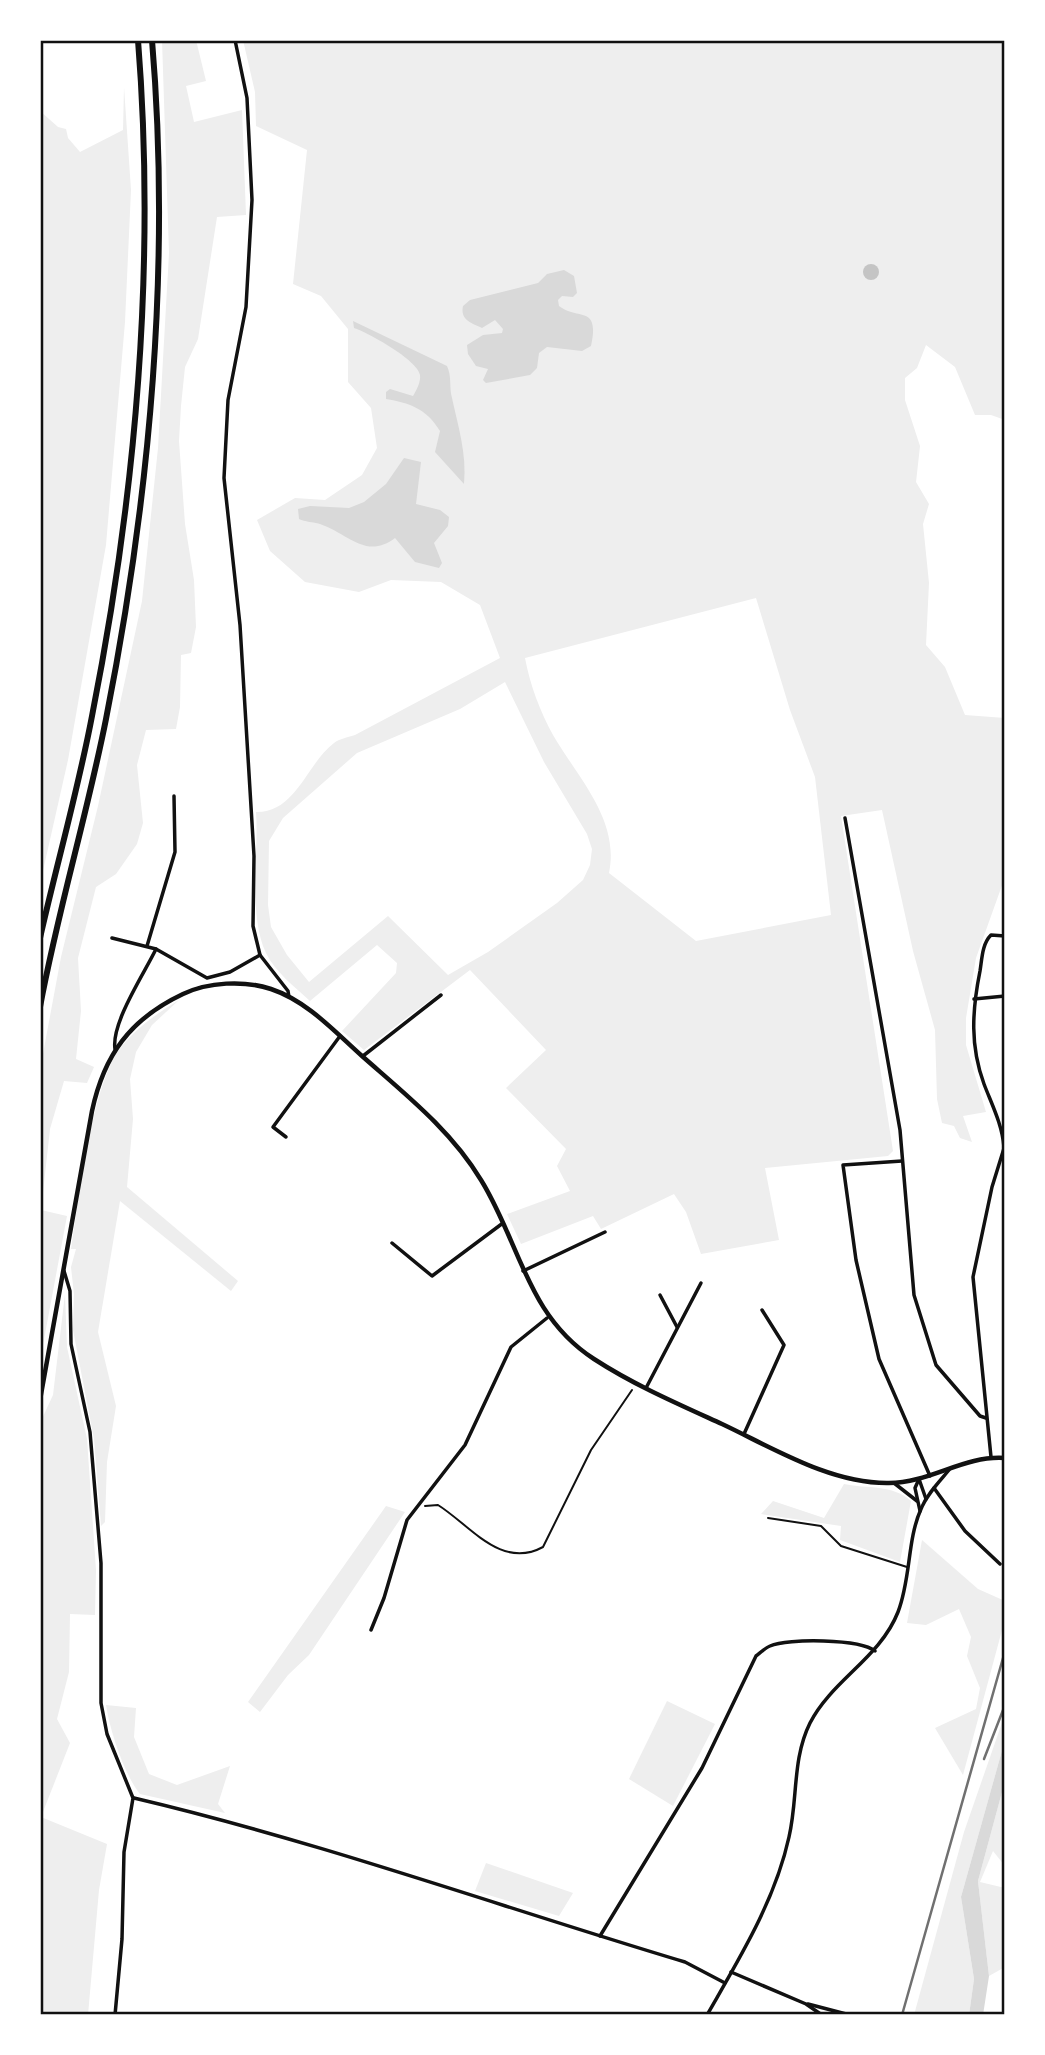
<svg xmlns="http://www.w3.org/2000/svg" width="1045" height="2055" font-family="'Sofia Sans Condensed',sans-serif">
<rect width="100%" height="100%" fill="#fff"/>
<g fill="#eee" fill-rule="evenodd">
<path d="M162 40H196L206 81 186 86 194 122 242 110 246 215 217 217 198 339 185 367 181 406 179 441 185 524 194 580 196 627 191 653 181 655 180 707 176 729 146 730 137 765 143 823 137 844 116 874 96 887 78 958 81 1011 76 1059 94 1067 87 1083 64 1081 50 1129 41 1210 67 1216 40 1361V1070L61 957 98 806 142 601 158 448 169 253Z"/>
<path d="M243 40H1005V420L991 415H975L955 367 926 345 917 368 905 378V400L920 446 916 482 929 504 923 524 929 583 926 645 945 667 965 715 1005 718V877L976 958 966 1018V1045L986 1112 963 1116 972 1142 960 1138 954 1126 942 1123 937 1099 935 1030 913 951 882 810 841 816 893 1151 888 1156 765 1168 779 1240 701 1254 686 1212 674 1194 601 1229 593 1216 521 1244 507 1214 570 1191 557 1166 566 1149 506 1088 546 1050 470 970 364 1050 342 1031 396 973 397 963 377 945 310 1001C295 987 275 972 266 953 248 915 259 854 256 812 296 813 307 763 334 743 339 739 349 737 355 735L500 658 480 605 441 582 391 580 359 592 305 582 270 551 257 520 295 498 325 500 362 475 377 448 371 408 348 382V329L321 296 293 284 307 150 256 126 255 92ZM756 598 790 710 815 777 831 915 696 941 609 873C620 820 578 778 553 735 540 711 530 685 525 658ZM505 682 544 762 587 834 592 849 590 865 583 880 557 903 488 952 448 975 388 916 309 982 287 955 271 927 268 905 269 841 283 818 357 753 460 709Z"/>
<path d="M124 87 131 190 125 322 106 545 68 760 40 884V111L58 127 66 129 68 138 80 152 123 130Z"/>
<path d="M179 1000 152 1025 136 1052 130 1079 133 1119 127 1187 238 1281 231 1291 120 1201 98 1332 116 1406 107 1462 105 1522 101 1526 94 1439 73 1330 74 1294 71 1267 76 1249H71C79 1197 89 1112 110 1066 122 1037 153 1016 179 1000Z"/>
<path d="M65 1294 67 1347 87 1439 96 1570 95 1615 70 1614 69 1672 57 1719 70 1743 41 1817 107 1844 99 1890 88 2015H40V1423L53 1395Z"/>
<path d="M844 1484C868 1489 892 1484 911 1501L900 1562 840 1540 841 1526 761 1514 773 1501 824 1518Z"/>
<path d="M386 1506 405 1512 309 1655 288 1675 260 1712 248 1702Z"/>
<path d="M922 1540 978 1589 1005 1601V1619L963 1775 935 1728 976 1709 980 1688 967 1656 971 1637 959 1609 926 1625 907 1623Z"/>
<path d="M667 1701 715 1724 673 1806 629 1779Z"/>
<path d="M106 1705 136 1708 134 1737 149 1774 177 1785 230 1766 218 1804 225 1813 140 1794C124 1774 110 1731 106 1705Z"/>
<path d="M1005 1714V1740L961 1897 974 1979 969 2015H914L964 1832Z"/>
<path d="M1005 1781V1866L993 1851 980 1882 1005 1888V1967L989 1976 978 1881Z"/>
<path d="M486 1863 573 1893 559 1916 475 1891Z"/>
</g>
<g fill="#d9d9d9">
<path d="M564 270 574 276 577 293 573 297 562 296 558 300 559 306C578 321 600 304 591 346L582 351 547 347 539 353 537 368 530 375 486 383 483 380 488 369 476 366 468 354 467 345 483 335 502 333 503 329 495 320 482 328C471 323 460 320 463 306L470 300 538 283 547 274Z"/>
<path d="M353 321 447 366C452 377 449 387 452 398 458 426 467 454 464 484L435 452 440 431C426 408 409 403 386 399V392L390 389 413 396C416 391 421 382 420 375 418 360 367 332 354 328Z"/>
<path d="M404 458 421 462 416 504 440 510 449 517 448 526 434 543 442 563 439 568 415 562 395 538C366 560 349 534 320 524 313 522 305 522 299 519L298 509 310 506 349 508 364 502 386 484Z"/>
<path d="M1005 1740V1781L978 1881 989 1976 983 2015H969L974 1979 961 1897Z"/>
</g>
<circle fill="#c4c4c4" cx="871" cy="272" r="8"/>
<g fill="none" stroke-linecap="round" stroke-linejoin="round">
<path stroke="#111" stroke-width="2" d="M425 1506 438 1505C470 1525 501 1570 543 1547L591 1450 632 1390"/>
<path stroke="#111" stroke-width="2" d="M768 1518 821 1526 841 1546 907 1567"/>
<g stroke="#111" stroke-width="3.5">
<path d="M235 40 247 98 252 200 246 307 228 400 224 478 240 625 254 856 253 926 260 955 288 991 289 997"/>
<path d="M845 818 900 1130 914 1295 936 1365 980 1416 986 1418"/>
<path d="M112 938 156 949 207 978 230 972 260 955"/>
<path d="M147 946 175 852 174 796"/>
<path d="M974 999 1005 996"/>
<path d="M115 1049C111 1023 144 974 156 949"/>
<path d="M363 1056 441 995"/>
<path d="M286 1137 273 1127 340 1036"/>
<path d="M1004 1147C1002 1124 992 1105 984 1084 970 1046 972 1011 980 971 982 959 982 944 991 935L1005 936"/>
<path d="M902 1161 843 1165 856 1260 879 1359 930 1476"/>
<path d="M392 1243 432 1276 503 1223"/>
<path d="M64 1271 70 1291 71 1344 90 1432 101 1563V1703L107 1734 133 1798 124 1852 122 1939 115 2015"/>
<path d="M523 1271 605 1232"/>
<path d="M660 1295 677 1327"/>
<path d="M646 1388 701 1283"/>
<path d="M744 1434 784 1345 762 1310"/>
<path d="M991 1457 973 1277 992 1187 1005 1145"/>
<path d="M919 1479 915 1488 920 1511"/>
<path d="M919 1479 926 1499"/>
<path d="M894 1483 917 1501"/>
<path d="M934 1488 965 1531 1000 1564"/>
<path d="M371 1630 384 1598 407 1520 465 1445 511 1347 547 1318"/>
<path d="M134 1798C321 1842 501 1907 685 1962L725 1983"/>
<path d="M600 1936 702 1768 756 1656C760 1653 765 1648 770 1646 788 1638 860 1639 875 1651"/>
<path d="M731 1972 806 2004 822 2015"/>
<path d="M808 2004 850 2015"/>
<path d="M707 2015C739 1959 775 1901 789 1837 798 1799 792 1759 810 1723 832 1680 880 1658 898 1612 911 1579 907 1540 921 1509 927 1494 939 1482 949 1470"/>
</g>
<path stroke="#111" stroke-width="4.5" d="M40 1400 92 1111C104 1055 130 1019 183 994 208 982 244 980 271 989 307 1001 334 1031 362 1056 405 1094 451 1130 481 1180 520 1243 527 1316 594 1359 634 1385 678 1404 722 1424 773 1448 831 1484 889 1483 930 1483 964 1455 1005 1458"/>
<g stroke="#111" stroke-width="6">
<path d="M40 938C57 863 78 790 92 716 136 494 156 266 138 40"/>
<path d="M40 1007C58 910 87 815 106 719 150 497 171 266 152 40"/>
</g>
<g stroke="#707070" stroke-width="2.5">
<path d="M984 1759 1005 1705"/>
<path d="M902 2015 1005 1651"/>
</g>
</g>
<rect width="1045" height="2055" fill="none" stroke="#ffffff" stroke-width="84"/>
<rect x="42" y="42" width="961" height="1971" fill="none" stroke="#111" stroke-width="2.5"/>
</svg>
